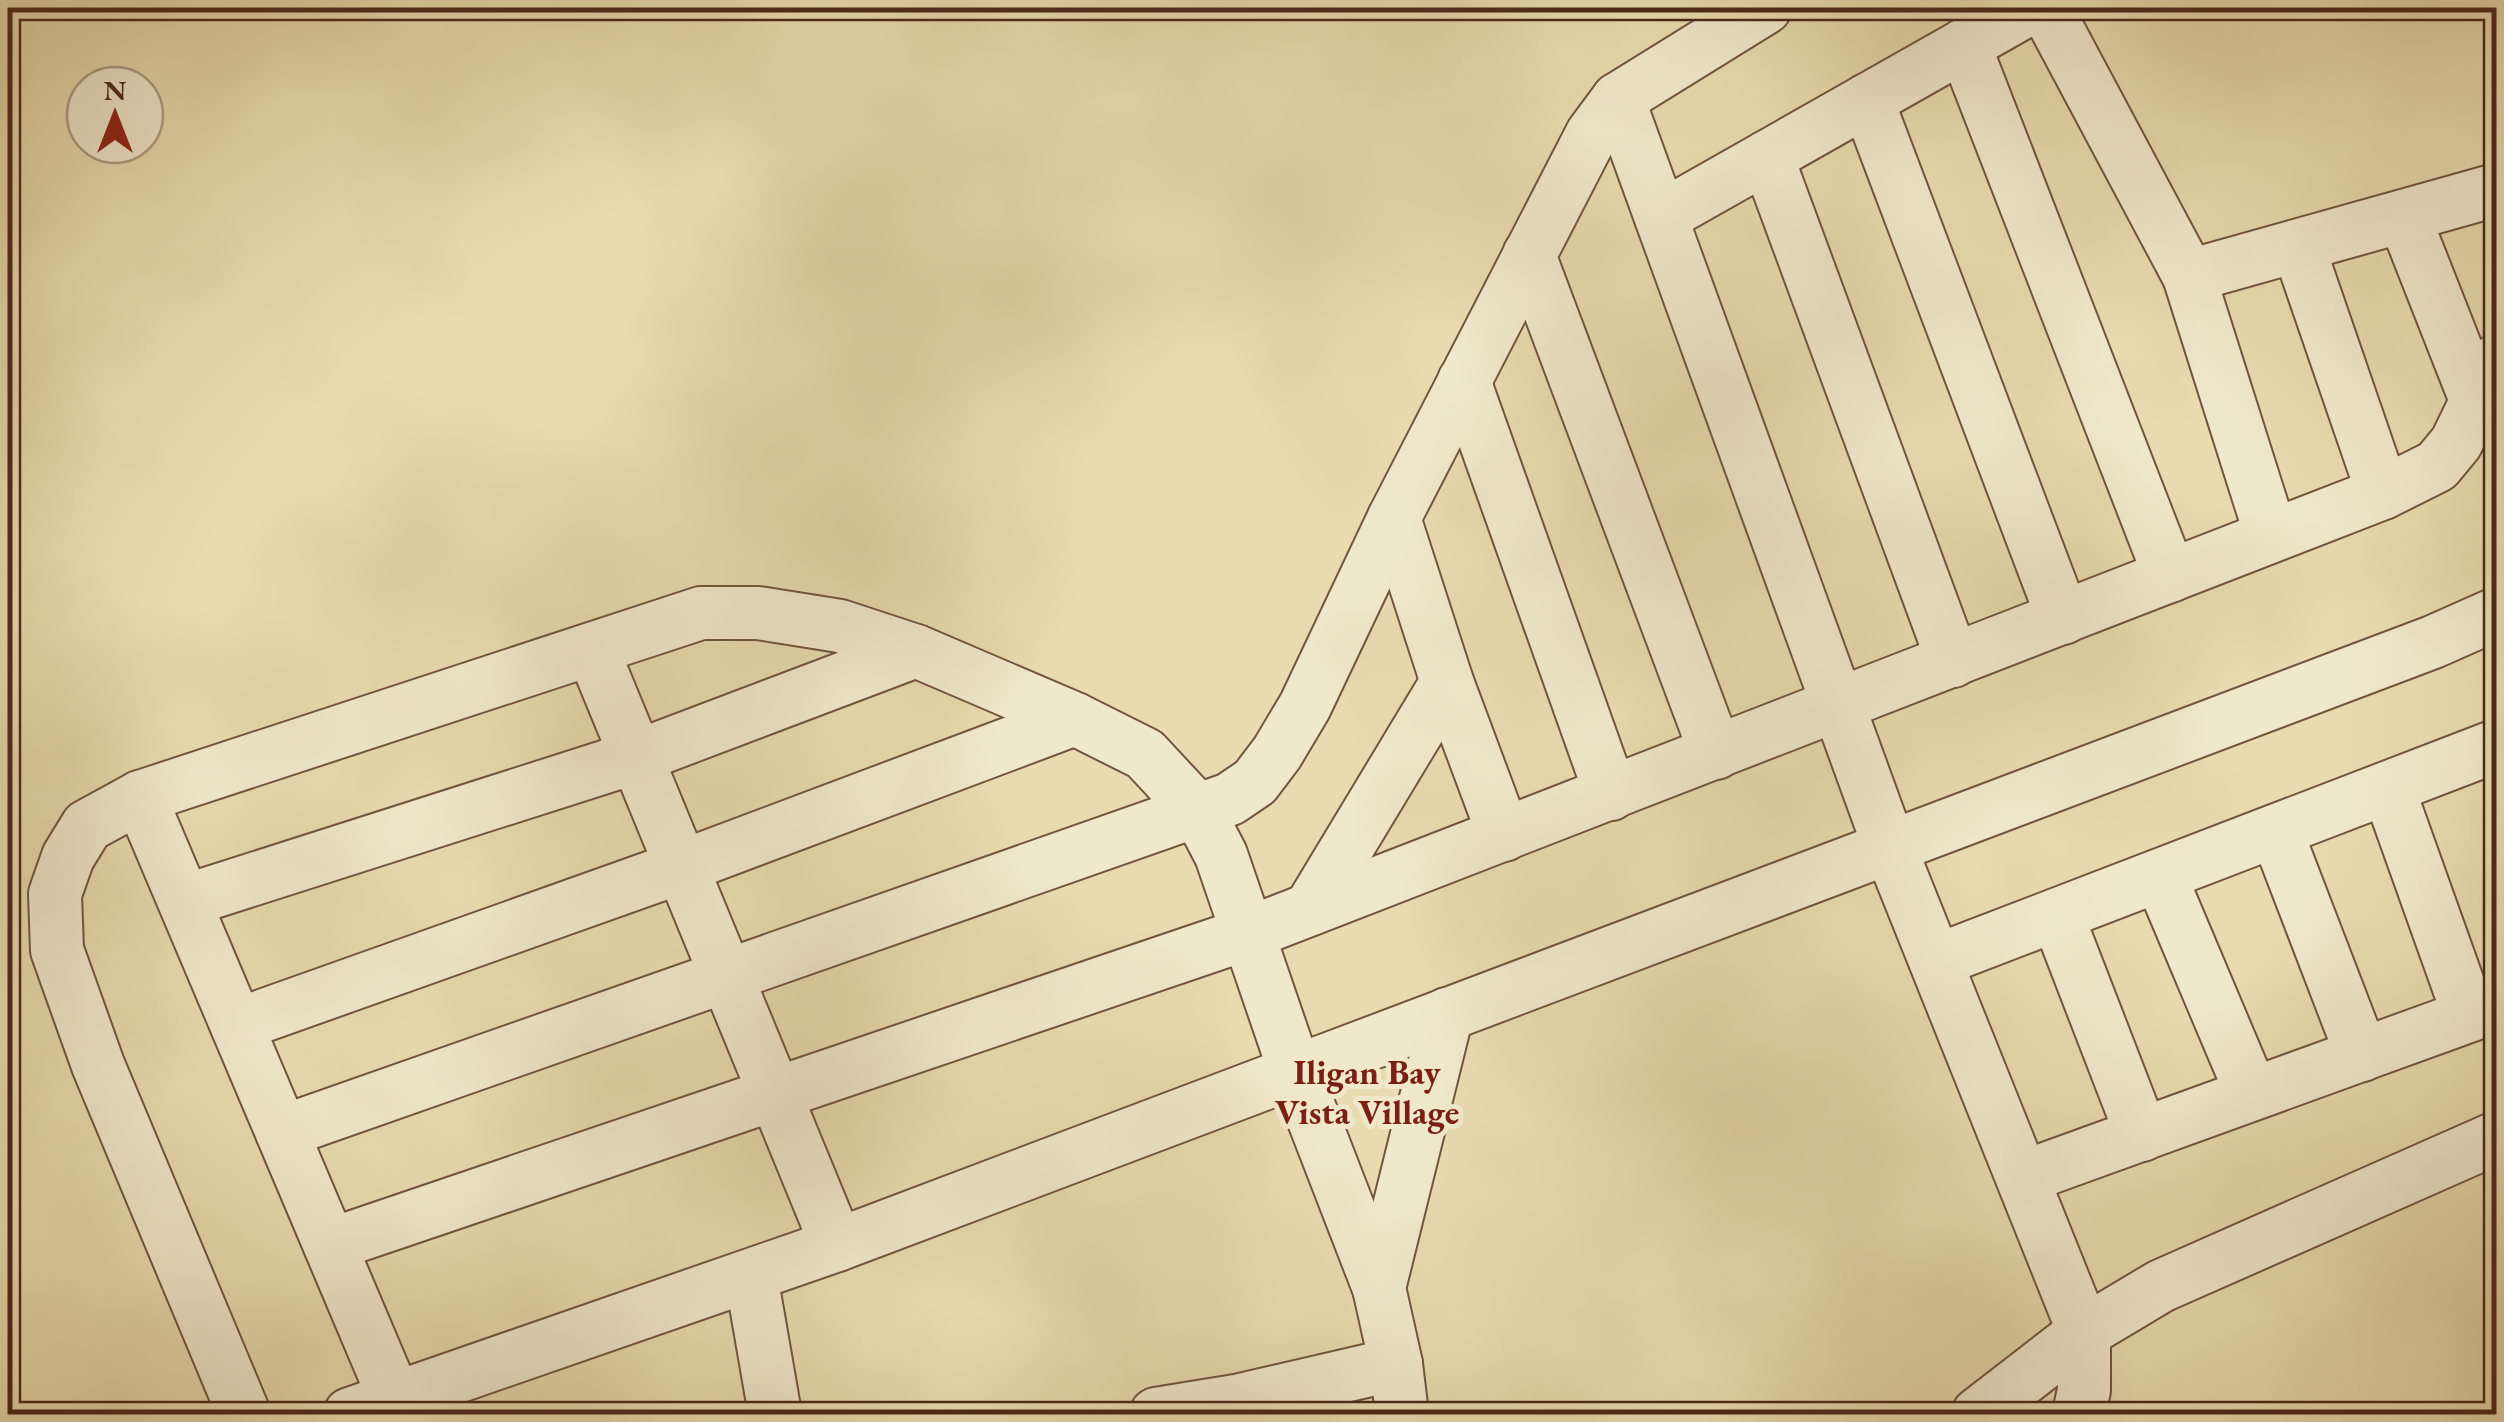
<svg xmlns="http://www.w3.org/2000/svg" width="2504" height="1422" font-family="'EB Garamond',serif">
<rect width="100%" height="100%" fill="#e8dbaf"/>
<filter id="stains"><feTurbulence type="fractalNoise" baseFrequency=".002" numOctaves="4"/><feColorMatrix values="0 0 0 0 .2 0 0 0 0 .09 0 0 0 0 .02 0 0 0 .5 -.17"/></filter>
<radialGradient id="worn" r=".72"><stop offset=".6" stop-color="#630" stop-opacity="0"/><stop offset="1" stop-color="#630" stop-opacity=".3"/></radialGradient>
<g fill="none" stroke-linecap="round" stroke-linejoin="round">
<g stroke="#725540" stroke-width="56">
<g id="minor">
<path d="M2046 8 2189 276 2496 190"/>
<path d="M1964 45 2170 576"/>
<path d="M1618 99 1890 848 2084 1332V1390L2079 1414"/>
<path d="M1867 100 2063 618"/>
<path d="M1767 157 1953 661"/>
<path d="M1661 217 2030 8"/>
<path d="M2404 217 2476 400"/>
<path d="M2298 246 2383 493"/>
<path d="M1529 255 1716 753"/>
<path d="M2189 276 2271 535"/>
<path d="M1464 381 1611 794"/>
<path d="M1394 518 1447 682 1504 835"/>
<path d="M592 649 837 1245"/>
<path d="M2388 788 2469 1015"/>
<path d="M140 797 395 1399"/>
<path d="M2276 831 2362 1055"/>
<path d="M2160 876 2252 1094"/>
<path d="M185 901 636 757 916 651"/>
<path d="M1310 909 1447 682"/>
<path d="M2057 915 2142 1135"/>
<path d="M1936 961 2496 746"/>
<path d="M237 1025 681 867 1075 719"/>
<path d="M282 1132 1230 799 1255 782 1277 753 1305 706 1394 518 1592 134 1618 99 1765 8"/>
<path d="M2024 1177 2496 1006"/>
<path d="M330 1245 1249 933 2383 493 2437 466 2456 443 2496 361"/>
<path d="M751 1276 775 1414"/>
<path d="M1379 1288 1447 1014"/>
<path d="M244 1414 98 1065 57 950 55 894 68 857 87 826 140 797 701 613H758L840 626 916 651 1075 719 1145 754 1198 811 1221 855 1295 1071 1379 1288 1396 1364 1402 1414"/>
<path d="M350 1414 837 1245 2433 642 2496 614"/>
<path d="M1156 1414 1236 1401 1396 1364"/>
<path d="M1978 1414 2084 1332 2161 1286 2496 1138"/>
</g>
</g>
<use href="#minor" stroke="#f0e8cb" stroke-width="52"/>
</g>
<g text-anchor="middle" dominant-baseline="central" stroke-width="10" stroke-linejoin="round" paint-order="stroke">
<g font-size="35" font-weight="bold" fill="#7a1f14" stroke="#f0e8cb">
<text x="1367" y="1071">Iligan Bay<tspan x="1367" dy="40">Vista Village</tspan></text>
</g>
</g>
<rect width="2504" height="1422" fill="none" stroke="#e8dbaf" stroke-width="40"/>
<rect x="10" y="10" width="2484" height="1402" fill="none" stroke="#4b281b" stroke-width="5"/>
<rect x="20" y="20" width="2464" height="1382" fill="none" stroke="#4b281b" stroke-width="2.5"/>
<g transform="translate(115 115)"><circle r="48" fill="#f0e8cb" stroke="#ae9b85" stroke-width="2.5"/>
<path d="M0-8L18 38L0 25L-18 38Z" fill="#8f2418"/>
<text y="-15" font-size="28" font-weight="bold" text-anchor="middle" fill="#4b281b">N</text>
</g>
<rect width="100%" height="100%" filter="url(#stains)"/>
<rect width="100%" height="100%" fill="url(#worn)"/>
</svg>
